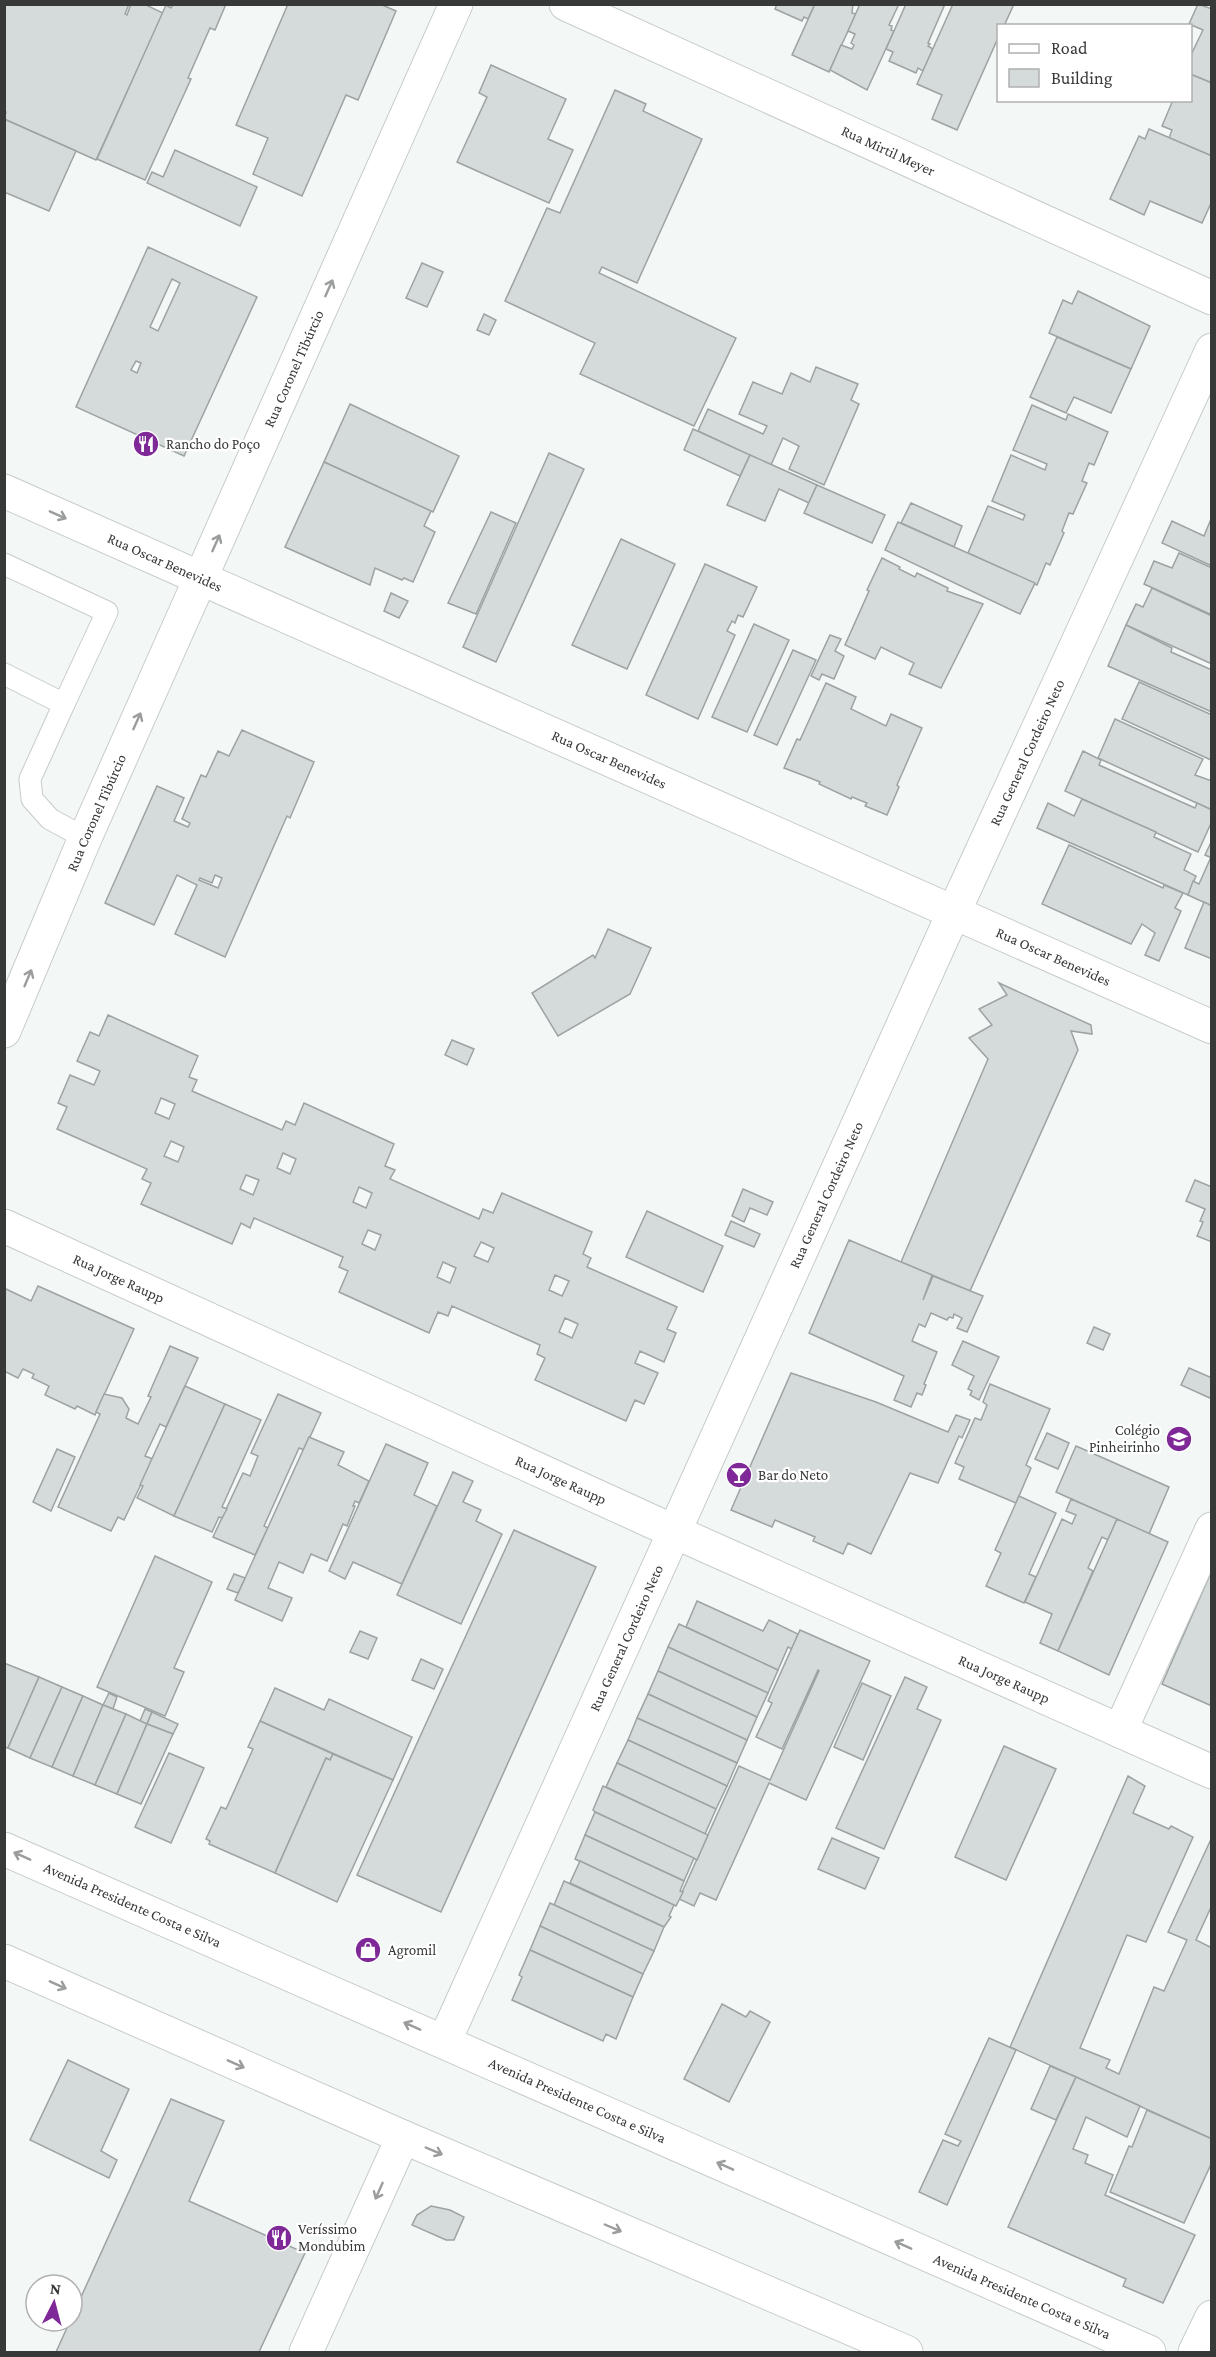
<svg xmlns="http://www.w3.org/2000/svg" width="1216" height="2357" font-family="'Crimson Pro',serif">
<rect width="100%" height="100%" fill="#f3f8f6"/>
<g fill="#d5dbdb" stroke="#9da3a3" stroke-width="1.5" fill-rule="evenodd">
<path d="M4 4H129L125 14 127 15 131 4H144L163 13 96 160 4 119 6 112 4 111Z"/>
<path d="M173 4H226L215 30 210 28 188 78 191 79 145 180 97 159 166 5 171 8Z"/>
<path d="M288 4H380L396 11 358 100 346 95 302 196 253 174 268 138 236 125Z"/>
<path d="M777 4H815L808 19 804 17 802 21 775 9Z"/>
<path d="M815 4H853L852 13 856 14 829 72 792 55Z"/>
<path d="M860 4H899L889 25 892 26 891 30 894 31 867 90 830 70 841 45 852 49 854 45 851 43 855 34 848 31Z"/>
<path d="M906 4H945L928 43 930 44 928 46 933 49 923 71 918 68 916 73 889 61 893 52 886 49Z"/>
<path d="M953 4H1014L1004 26H998V38L957 130 932 119 942 95 917 84Z"/>
<path d="M1198 4 1212 9V83L1190 74V57L1203 30 1189 24Z"/>
<path d="M491 65 566 99 548 139 573 150 549 203 457 162 487 97 479 93Z"/>
<path d="M1190 74 1212 83V156L1169 138 1172 130 1162 126 1173 100H1190Z"/>
<path d="M615 90 646 104 643 111 702 139 637 283 602 267 599 273 736 338 694 426 580 374 595 343 505 301 547 208 560 213Z"/>
<path d="M4 119 76 151 49 211 4 192Z"/>
<path d="M1149 129 1212 156V201L1202 223 1150 201 1144 215 1110 199 1139 136 1145 139Z"/>
<path d="M175 150 257 187 240 226 147 183 152 172 163 177Z"/>
<path d="M148 247 257 297 184 456 76 407ZM172 279 180 283 158 331 150 327ZM136 361 141 363 137 373 131 370Z"/>
<path d="M422 263 443 272 427 307 406 298Z"/>
<path d="M1078 291 1150 326 1131 369 1049 333 1063 300 1072 304Z"/>
<path d="M484 314 496 320 489 335 477 330Z"/>
<path d="M1057 337 1131 369 1111 413 1074 397 1066 413 1030 397Z"/>
<path d="M816 367 858 384 851 400 859 404 824 485 789 469 799 446 783 438 771 465 698 431 708 409 763 434 767 426 739 414 753 382 782 394 791 373 810 382Z"/>
<path d="M350 404 459 456 433 512 324 462Z"/>
<path d="M1032 405 1066 420 1068 414 1108 432 1094 465 1089 463 1082 481 1087 483 1073 514 1069 513 1062 531 1064 533 1050 565 1046 563 1037 585 968 553 988 506 1023 520 1025 515 992 501 1011 455 1045 470 1047 464 1013 450Z"/>
<path d="M693 429 750 455 740 476 684 450Z"/>
<path d="M549 453 584 469 496 662 463 647Z"/>
<path d="M750 455 817 485 809 503 779 489 765 521 727 505Z"/>
<path d="M324 462 431 511 424 526 435 532 413 582 404 578 402 580 375 568 370 585 285 547Z"/>
<path d="M817 485 885 515 872 543 804 513Z"/>
<path d="M911 503 962 526 954 547 901 523Z"/>
<path d="M491 512 516 523 476 614 448 603Z"/>
<path d="M1211 519 1212 566 1162 543 1172 521 1204 536Z"/>
<path d="M898 522 1035 583 1020 614 885 550Z"/>
<path d="M621 539 675 564 627 669 572 645Z"/>
<path d="M1179 553 1212 568V615L1144 584 1154 561 1172 568Z"/>
<path d="M882 558 900 567 899 569 915 577 917 573 948 588 947 591 983 604 941 688 909 674 914 663 881 647 875 659 845 645 869 591 867 590Z"/>
<path d="M705 564 757 587 743 617 738 615 735 623 732 621 727 631 735 635 698 719 646 695Z"/>
<path d="M1152 588 1212 616V664L1126 625 1136 604 1143 607Z"/>
<path d="M391 593 408 601 399 618 384 611Z"/>
<path d="M754 624 789 640 747 732 712 717Z"/>
<path d="M1126 625 1172 648 1171 652 1212 670V712L1108 666Z"/>
<path d="M830 635 841 639 835 651 844 656 834 679 822 674 819 680 811 676Z"/>
<path d="M793 650 816 660 777 745 754 735Z"/>
<path d="M1139 682 1212 715 1211 760 1122 719Z"/>
<path d="M826 683 856 697 851 709 886 726 891 714 922 728 897 785 899 787 887 815 865 806 867 803 852 797 851 799 819 784 820 782 805 776 784 768 797 739 800 740Z"/>
<path d="M1115 719 1203 759 1195 775 1212 781V810L1098 758Z"/>
<path d="M242 730 314 762 290 818 287 816 225 957 175 934 197 885 177 875 154 925 105 903 157 786 184 798 174 821 188 827 190 823 182 819 201 775 206 777 218 751 229 756ZM215 875 222 878 218 888 199 880 200 878 212 883Z"/>
<path d="M1083 751 1101 760 1099 765 1177 800 1195 808 1197 803 1212 810V821L1198 852 1065 791Z"/>
<path d="M1082 799 1156 832 1154 837 1191 854 1184 870 1196 876 1188 895 1037 828 1048 803 1074 816Z"/>
<path d="M1212 840V858L1205 855Z"/>
<path d="M1069 845 1163 888 1164 885 1183 893 1175 908 1181 911 1159 961 1145 955 1155 933 1142 924 1131 944 1042 904Z"/>
<path d="M1211 857 1212 858V906L1188 895 1193 881 1199 884Z"/>
<path d="M1204 902 1212 906V959L1185 948Z"/>
<path d="M608 929 651 948 630 994 558 1036 532 993 593 955 595 958Z"/>
<path d="M999 983 1091 1025 1092 1034 1071 1031 1078 1050 970 1291 901 1262 988 1059 969 1038 992 1025 979 1009 1007 995Z"/>
<path d="M108 1015 198 1056 189 1077 197 1080 192 1091 282 1130 286 1121 295 1125 304 1103 394 1144 385 1166 395 1170 390 1179 479 1219 483 1209 493 1213 502 1193 592 1232 583 1254 591 1258 587 1267 677 1307 667 1329 676 1333 664 1362 640 1351 635 1363 658 1373 644 1404 635 1400 626 1421 535 1380 545 1358 537 1354 540 1345 452 1306 448 1316 438 1312 429 1333 339 1292 348 1271 339 1267 343 1257 254 1218 250 1228 241 1223 232 1244 141 1204 151 1183 142 1179 147 1169 57 1129 67 1107 58 1103 70 1075 94 1085 100 1071 77 1061 90 1032 99 1036ZM161 1098 175 1104 169 1119 155 1113ZM171 1141 184 1147 178 1162 164 1156ZM283 1153 296 1159 290 1174 277 1168ZM246 1175 259 1180 253 1195 240 1189ZM359 1187 372 1193 366 1208 353 1202ZM368 1230 381 1235 375 1250 362 1244ZM481 1242 494 1248 488 1262 474 1256ZM443 1262 456 1268 450 1283 437 1277ZM555 1275 569 1281 562 1296 549 1290ZM565 1318 578 1324 572 1338 559 1332Z"/>
<path d="M452 1040 474 1049 467 1065 445 1055Z"/>
<path d="M1195 1180 1212 1187V1242L1197 1236 1203 1222 1200 1221 1205 1209 1186 1201Z"/>
<path d="M743 1189 773 1202 767 1215 750 1208 744 1222 732 1216Z"/>
<path d="M647 1211 723 1246 703 1292 626 1257Z"/>
<path d="M731 1221 760 1234 754 1247 725 1235Z"/>
<path d="M849 1240 932 1275 923 1300 933 1276 983 1296 967 1332 957 1328 962 1318 954 1314 953 1318 949 1317 947 1320 931 1313 925 1327 919 1324 912 1341 937 1352 924 1384 926 1385 922 1395 917 1393 911 1407 894 1400 904 1376 809 1333Z"/>
<path d="M38 1286 134 1329 95 1415 77 1406 75 1409 45 1395 49 1386 32 1378 34 1374 23 1369 18 1378 4 1371V1288L31 1301Z"/>
<path d="M1094 1327 1110 1334 1103 1350 1087 1343Z"/>
<path d="M963 1341 999 1357 979 1400 970 1395 972 1391 968 1389 974 1376 952 1365Z"/>
<path d="M170 1346 198 1358 166 1427 160 1424 145 1456 153 1459 124 1520 118 1517 111 1531 58 1507 100 1414 96 1412 104 1394 122 1398 129 1409 126 1418 138 1424 151 1397 148 1396Z"/>
<path d="M1189 1368 1212 1378V1399L1181 1385Z"/>
<path d="M791 1373 876 1402 948 1432 956 1415 970 1420 962 1438 959 1436 938 1483 910 1473 871 1554 848 1543 843 1554 813 1541 815 1537 775 1520 772 1527 731 1510Z"/>
<path d="M990 1384 1050 1409 1026 1465 1031 1468 1016 1503 959 1479 964 1467 955 1463 975 1418 981 1420 987 1405 983 1402Z"/>
<path d="M185 1386 225 1404 174 1516 137 1498 143 1486 140 1485Z"/>
<path d="M278 1394 321 1413 304 1450 299 1448 264 1526 268 1528 255 1555 213 1537 243 1473 250 1476 258 1456 251 1453Z"/>
<path d="M225 1404 261 1420 222 1507 227 1509 222 1518 219 1517 212 1532 174 1516Z"/>
<path d="M1047 1433 1069 1443 1058 1469 1035 1459Z"/>
<path d="M309 1437 344 1452 338 1465 369 1481 359 1503 355 1501 353 1506H355L347 1526 343 1524 327 1561 311 1554 303 1573 279 1562 268 1588 292 1598 282 1621 235 1600Z"/>
<path d="M386 1444 428 1463 414 1495 437 1506 402 1584 353 1562 345 1579 329 1571Z"/>
<path d="M1076 1446 1169 1487 1149 1534 1056 1492Z"/>
<path d="M57 1449 75 1457 51 1511 33 1502Z"/>
<path d="M453 1472 473 1481 463 1502 481 1510 476 1521 502 1534 461 1624 397 1595Z"/>
<path d="M1019 1496 1056 1513 1029 1574 1036 1577 1024 1603 986 1586 1001 1553 995 1550Z"/>
<path d="M1071 1499 1117 1519 1108 1540 1102 1537 1088 1568 1093 1571 1058 1651 1040 1643 1052 1614 1025 1602 1062 1519 1072 1524 1076 1515 1066 1511Z"/>
<path d="M1117 1519 1168 1542 1109 1675 1058 1651Z"/>
<path d="M514 1530 596 1567 441 1912 357 1875Z"/>
<path d="M155 1556 212 1582 174 1668 184 1672 165 1716 97 1687Z"/>
<path d="M1212 1570V1706L1162 1684Z"/>
<path d="M234 1574 245 1578 238 1593 227 1589Z"/>
<path d="M697 1601 763 1631 769 1620 798 1634 792 1649 788 1647 778 1670 686 1627Z"/>
<path d="M679 1624 778 1670 768 1693 668 1647Z"/>
<path d="M800 1630 870 1661 806 1800 769 1783 716 1900 700 1893 694 1906 679 1899 739 1766 770 1780 819 1671 818 1670 782 1749 756 1737 772 1703 768 1701Z"/>
<path d="M360 1631 377 1638 368 1659 350 1652Z"/>
<path d="M668 1647 768 1693 757 1717 658 1671Z"/>
<path d="M421 1659 443 1669 434 1689 412 1680Z"/>
<path d="M4 1663 39 1677 8 1748 4 1747Z"/>
<path d="M658 1671 757 1717 747 1740 648 1694Z"/>
<path d="M39 1677 62 1687 30 1758 8 1748Z"/>
<path d="M905 1677 927 1687 917 1709 941 1720 884 1849 836 1828Z"/>
<path d="M862 1683 891 1696 863 1760 834 1747Z"/>
<path d="M62 1687 83 1696 52 1767 30 1758Z"/>
<path d="M275 1688 324 1710 329 1699 412 1737 393 1780 260 1721Z"/>
<path d="M109 1693 117 1697 113 1709 103 1705Z"/>
<path d="M648 1694 747 1740 737 1763 637 1718Z"/>
<path d="M83 1696 103 1705 73 1776 52 1767Z"/>
<path d="M103 1705 126 1714 95 1785 73 1776Z"/>
<path d="M145 1709 152 1712 147 1724 140 1721Z"/>
<path d="M152 1712 178 1724 173 1734 147 1724Z"/>
<path d="M126 1714 147 1724 117 1794 95 1785Z"/>
<path d="M637 1718 737 1763 727 1786 628 1740Z"/>
<path d="M260 1721 333 1754 330 1760 326 1758 275 1873 209 1844 210 1841 206 1839 221 1807 226 1809 253 1749 248 1747Z"/>
<path d="M147 1724 173 1734 141 1804 117 1794Z"/>
<path d="M628 1740 727 1786 716 1809 617 1763Z"/>
<path d="M1004 1746 1056 1769 1006 1880 955 1857Z"/>
<path d="M169 1753 204 1768 171 1843 135 1827Z"/>
<path d="M333 1754 393 1780 337 1902 275 1873 326 1758 330 1760Z"/>
<path d="M617 1763 716 1809 705 1834 606 1787Z"/>
<path d="M1128 1776 1145 1786 1133 1813 1169 1829 1171 1826 1193 1837 1146 1942 1127 1935 1080 2048 1110 2060 1106 2068 1119 2074 1154 1987 1164 1991 1187 1940 1168 1932 1212 1837V1905L1196 1940 1210 1947 1212 1943V2139L1010 2047Z"/>
<path d="M603 1786 708 1835 697 1860 595 1812 593 1810Z"/>
<path d="M595 1812 694 1858 684 1881 585 1835Z"/>
<path d="M585 1835 684 1881 680 1891 683 1892 676 1906 575 1859Z"/>
<path d="M832 1838 879 1858 865 1889 818 1869Z"/>
<path d="M580 1861 674 1905 669 1916 671 1917 664 1927 570 1883Z"/>
<path d="M564 1881 664 1927 654 1951 554 1905Z"/>
<path d="M550 1903 654 1951 643 1974 540 1926Z"/>
<path d="M540 1926 643 1974 633 1997 530 1950Z"/>
<path d="M530 1950 633 1997 616 2039 606 2034 603 2041 512 2000 522 1977 519 1975Z"/>
<path d="M722 2004 746 2017 750 2011 770 2022 729 2102 684 2079Z"/>
<path d="M989 2038 1016 2050 947 2205 919 2192 943 2140 958 2146 961 2141 945 2134Z"/>
<path d="M68 2060 129 2089 101 2151 117 2160 109 2178 30 2140Z"/>
<path d="M1050 2066 1076 2077 1056 2120 1031 2109Z"/>
<path d="M1076 2077 1140 2106 1127 2137 1086 2117 1073 2149 1088 2155 1085 2163 1113 2175 1105 2195 1195 2235 1163 2303 1123 2286 1126 2279 1008 2227Z"/>
<path d="M171 2099 224 2121 189 2201 305 2253 259 2352H56Z"/>
<path d="M1147 2110 1212 2139V2162L1184 2223 1110 2192 1129 2146 1132 2147Z"/>
<path d="M431 2206 450 2210 464 2217 454 2240H446L412 2225 417 2215Z"/>
</g>
<g fill="none" stroke-linecap="round" stroke-linejoin="round">
<g stroke="#c7ccca" stroke-width="23">
<g id="service">
<path d="M4 564 107 612 64 704 4 674"/>
<path d="M64 704 30 779 32 799 50 819 85 838"/>
</g>
</g>
<g stroke="#c7ccca" stroke-width="35">
<g id="minor">
<path id="s1" d="M566 4 1212 298"/>
<path id="s2" d="M4 491 1212 1027"/>
<path id="s3" d="M4 1031 85 838 165 658 456 4"/>
<path id="s4" d="M4 1226 675 1532 1212 1772"/>
<path d="M1120 1731 1212 1529"/>
<path id="s5" d="M445 2040 953 914 1212 350"/>
<path d="M306 2352 403 2137"/>
<path d="M1195 2352 1212 2317"/>
</g>
</g>
<g stroke="#c7ccca" stroke-width="35">
<g id="primary">
<path id="s6" d="M4 1849C387 2015 767 2185 1149 2352"/>
<path d="M4 1961 403 2137 906 2352"/>
</g>
</g>
<use href="#service" stroke="#fff" stroke-width="21"/>
<use href="#minor" stroke="#fff" stroke-width="33"/>
<use href="#primary" stroke="#fff" stroke-width="33"/>
</g>
<defs><path id="oneway-shaft" d="M-6 0H5M1.5-3L5.5 0L1.5 3" fill="none" stroke-width="1.6" stroke-linecap="round" stroke-linejoin="round" transform="scale(1.5)"/></defs>
<g stroke="#9b9c9c">
<use href="#oneway-shaft" transform="translate(329 288) rotate(-66)"/>
<use href="#oneway-shaft" transform="translate(58 515) rotate(24)"/>
<use href="#oneway-shaft" transform="translate(216 543) rotate(-66)"/>
<use href="#oneway-shaft" transform="translate(137 721) rotate(-66)"/>
<use href="#oneway-shaft" transform="translate(28 978) rotate(-67)"/>
<use href="#oneway-shaft" transform="translate(22 1856) rotate(-156)"/>
<use href="#oneway-shaft" transform="translate(58 1985) rotate(24)"/>
<use href="#oneway-shaft" transform="translate(412 2026) rotate(-156)"/>
<use href="#oneway-shaft" transform="translate(236 2064) rotate(24)"/>
<use href="#oneway-shaft" transform="translate(434 2151) rotate(23)"/>
<use href="#oneway-shaft" transform="translate(725 2166) rotate(-156)"/>
<use href="#oneway-shaft" transform="translate(379 2191) rotate(114)"/>
<use href="#oneway-shaft" transform="translate(613 2228) rotate(23)"/>
<use href="#oneway-shaft" transform="translate(903 2245) rotate(-156)"/>
</g>
<defs>
<g id="restaurant-disc" transform="scale(1.35)"><circle r="9.5" fill="#7f2897" stroke="#fff"/><path d="M-5-6h1v4h1v-4h1v4h1v-4h1v5L-1.5 .5V6h-2V.5L-5-1ZM5-6V6H3V1.5H1.5Q1.5-4 5-6Z" fill="#fff"/></g>
<g id="school-disc" transform="scale(1.35)"><circle r="9.5" fill="#7f2897" stroke="#fff"/><path d="M0-5L7-2L0 1L-7-2ZM-4 1L0 2.5L4 1V4Q0 6-4 4Z" fill="#fff"/></g>
<g id="bar-disc" transform="scale(1.35)"><circle r="9.5" fill="#7f2897" stroke="#fff"/><path d="M-6-5H6L.8 .8V4.5H3.5V6h-7V4.5H-.8V.8Z" fill="#fff"/></g>
<g id="shop-disc" transform="scale(1.35)"><circle r="9.5" fill="#7f2897" stroke="#fff"/><path d="M-5-2.5h2.3a2.7 3.5 0 0 1 5.4 0H5L5.5 6h-11ZM-1.5-2.5h3a1.5 2.3 0 0 0-3 0Z" fill="#fff"/></g>
</defs>
<g fill-rule="evenodd">
<use href="#restaurant-disc" x="146" y="444"/>
<use href="#school-disc" x="1179" y="1439"/>
<use href="#bar-disc" x="739" y="1475"/>
<use href="#shop-disc" x="368" y="1950"/>
<use href="#restaurant-disc" x="279" y="2238"/>
</g>
<g text-anchor="middle" dominant-baseline="central" stroke-width="4.5" stroke-linejoin="round" paint-order="stroke">
<g font-size="15" fill="#373938" stroke="#fff">
<text stroke="none"><textPath href="#s1" startOffset="354">Rua Mirtil Meyer</textPath></text>
<text stroke="none"><textPath href="#s3" startOffset="723">Rua Coronel Tibúrcio</textPath></text>
<text stroke="none"><textPath href="#s2" startOffset="176">Rua Oscar Benevides</textPath></text>
<text stroke="none"><textPath href="#s5" startOffset="1413">Rua General Cordeiro Neto</textPath></text>
<text stroke="none"><textPath href="#s2" startOffset="662">Rua Oscar Benevides</textPath></text>
<text stroke="none"><textPath href="#s3" startOffset="237">Rua Coronel Tibúrcio</textPath></text>
<text stroke="none"><textPath href="#s2" startOffset="1148">Rua Oscar Benevides</textPath></text>
<text stroke="none"><textPath href="#s5" startOffset="927">Rua General Cordeiro Neto</textPath></text>
<text stroke="none"><textPath href="#s4" startOffset="126">Rua Jorge Raupp</textPath></text>
<text stroke="none"><textPath href="#s4" startOffset="612">Rua Jorge Raupp</textPath></text>
<text stroke="none"><textPath href="#s5" startOffset="441">Rua General Cordeiro Neto</textPath></text>
<text stroke="none"><textPath href="#s4" startOffset="1098">Rua Jorge Raupp</textPath></text>
<text stroke="none"><textPath href="#s6" startOffset="140">Avenida Presidente Costa e Silva</textPath></text>
<text stroke="none"><textPath href="#s6" startOffset="626">Avenida Presidente Costa e Silva</textPath></text>
<text stroke="none"><textPath href="#s6" startOffset="1112">Avenida Presidente Costa e Silva</textPath></text>
</g>
<g font-size="15" fill="#373938" stroke="#fff" text-anchor="start">
<text x="166" y="444">Rancho do Poço</text>
<text x="1160" y="1430" text-anchor="end">Colégio<tspan x="1160" dy="17">Pinheirinho</tspan></text>
<text x="758" y="1475">Bar do Neto</text>
<text x="388" y="1950">Agromil</text>
<text x="298" y="2229">Veríssimo<tspan x="298" dy="17">Mondubim</tspan></text>
</g>
</g>
<rect width="1216" height="2357" fill="none" stroke="#373938" stroke-width="12"/>
<rect x="997" y="24" width="195" height="78" fill="#ffffff" stroke="#afb0af" stroke-width="1.5"/>
<rect x="1009" y="44" width="30" height="9" fill="#ffffff" stroke="#afb0af" stroke-width="1.5"/>
<text x="1051" y="54" font-size="18" fill="#373938">Road</text>
<rect x="1009" y="69" width="30" height="18" fill="#d5dbdb" stroke="#afb0af" stroke-width="1.5"/>
<text x="1051" y="84" font-size="18" fill="#373938">Building</text>
<g transform="translate(54 2303) rotate(6)"><circle r="28" fill="#ffffff" stroke="#afb0af" stroke-width="1.5"/>
<path d="M0-4.5L10 22L0 15L-10 22Z" fill="#7f2897"/>
<text y="-9" font-size="16" font-weight="bold" text-anchor="middle" fill="#373938">N</text>
</g>
</svg>
